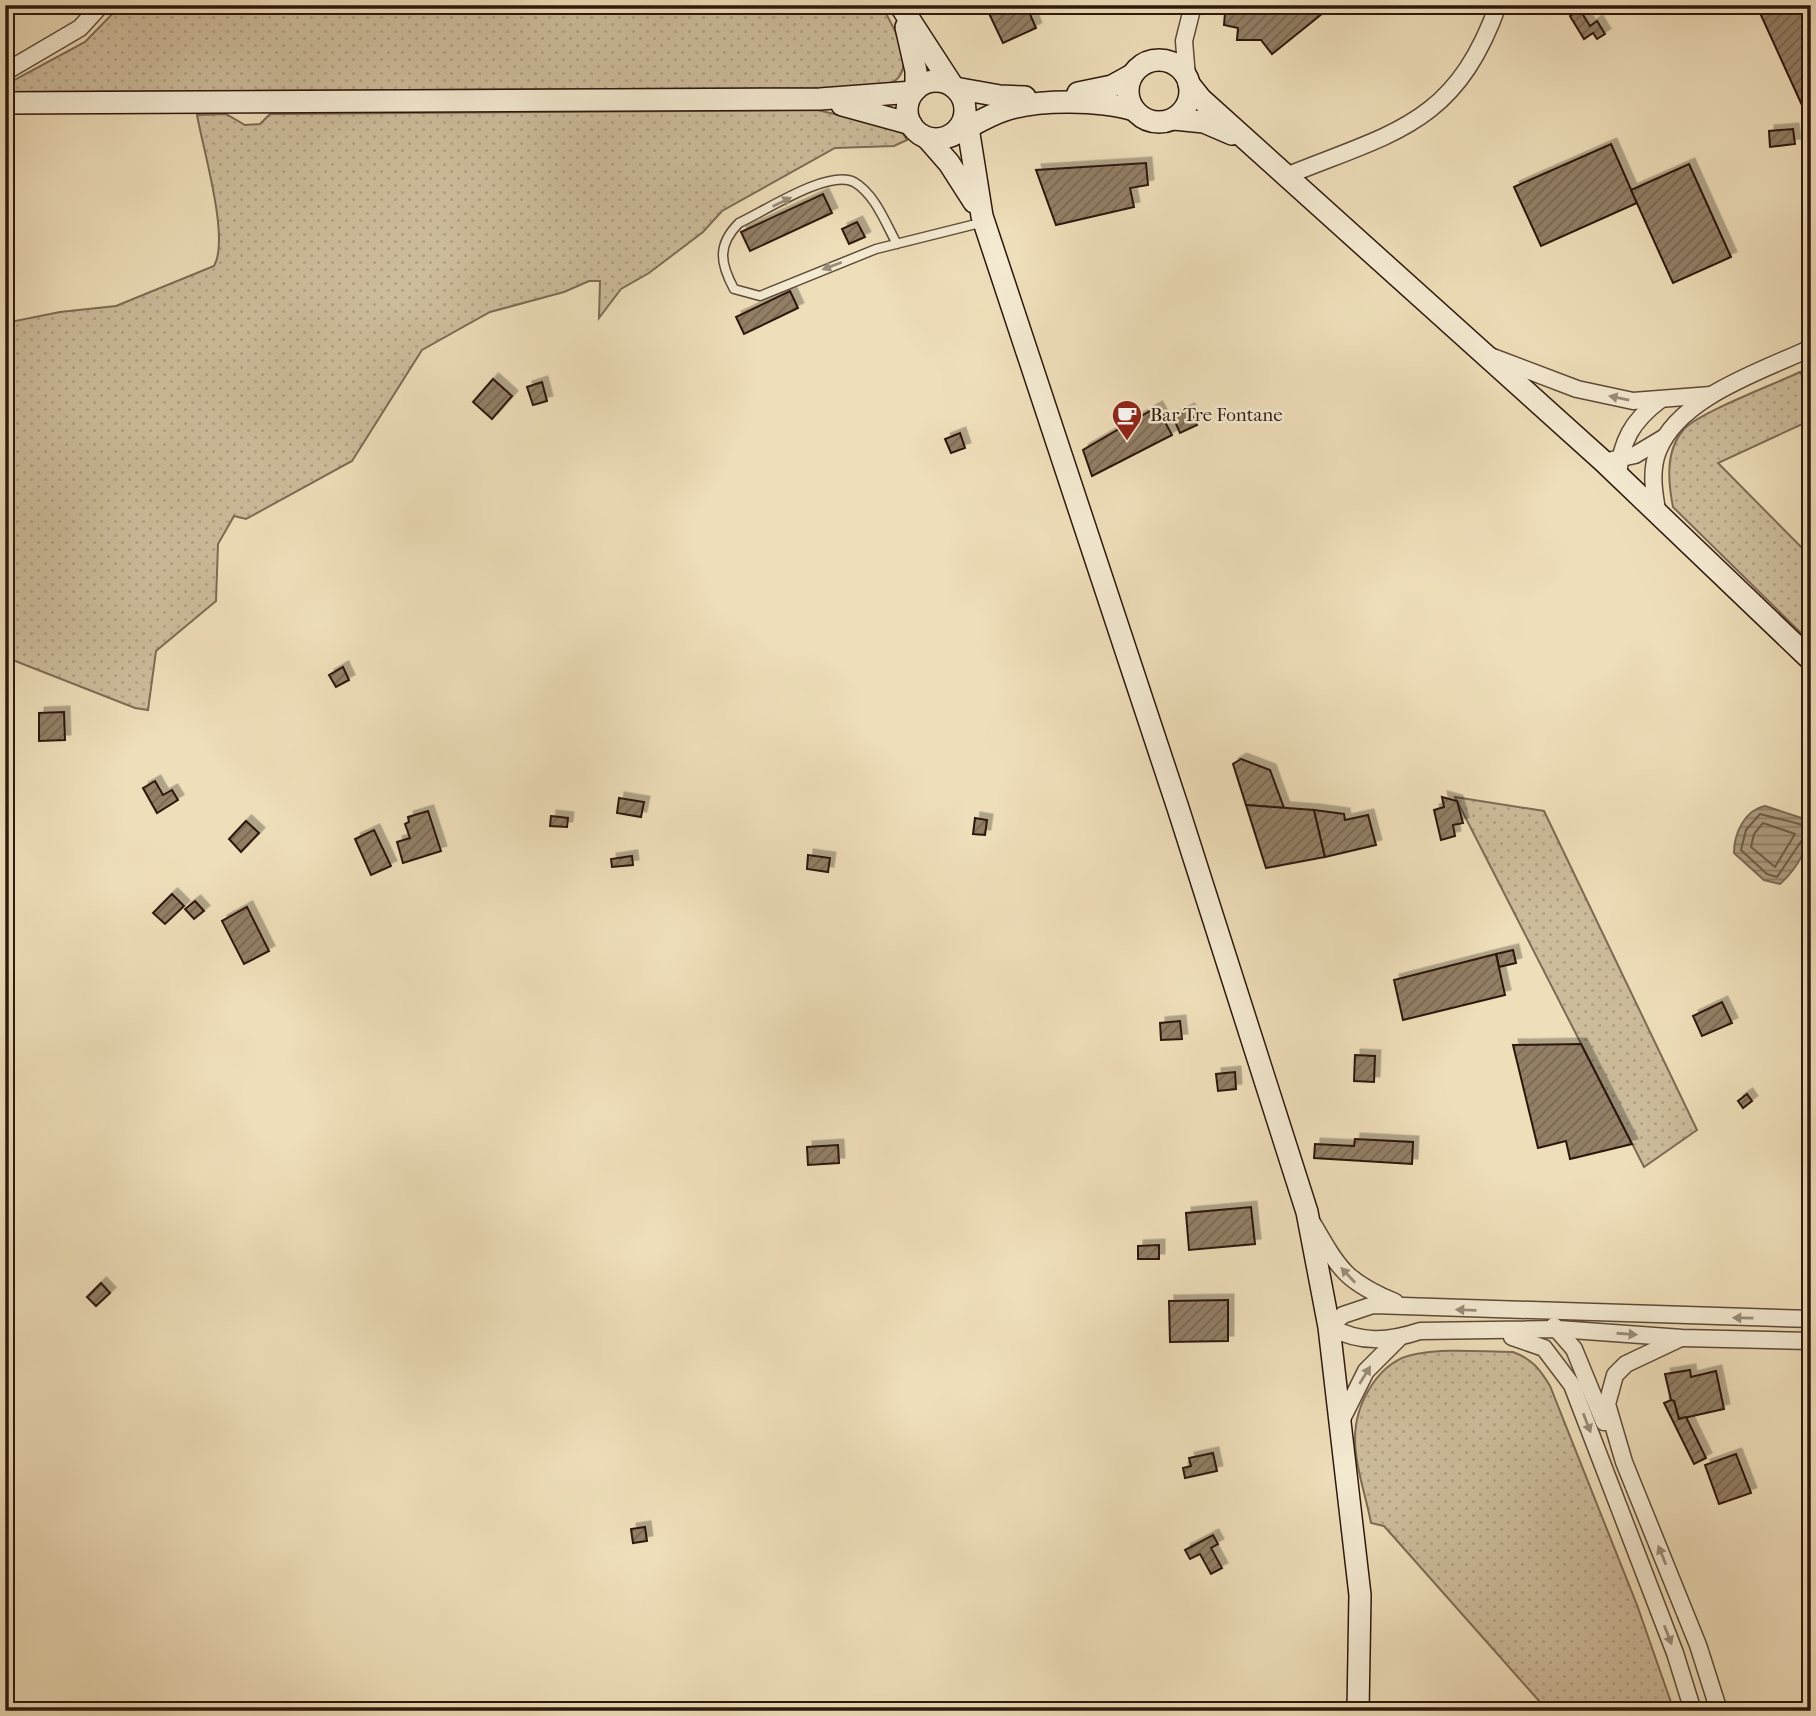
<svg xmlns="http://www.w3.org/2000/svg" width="1816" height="1716" font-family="'IM FELL French Canon',serif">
<defs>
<pattern id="grass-dots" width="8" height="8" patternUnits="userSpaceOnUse" patternTransform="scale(1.75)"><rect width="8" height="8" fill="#cdbc9c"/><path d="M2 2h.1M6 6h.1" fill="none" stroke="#b0a185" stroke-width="1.8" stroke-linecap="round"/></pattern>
<pattern id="water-rules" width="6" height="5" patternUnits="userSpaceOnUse" patternTransform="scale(1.75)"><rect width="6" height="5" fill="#ad9b7f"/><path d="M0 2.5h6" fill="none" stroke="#8d7d66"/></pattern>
<pattern id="building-hatch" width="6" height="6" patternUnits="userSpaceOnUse" patternTransform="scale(1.75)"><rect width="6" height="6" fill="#927f66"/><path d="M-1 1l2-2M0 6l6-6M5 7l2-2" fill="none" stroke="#786752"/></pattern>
<filter id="shadow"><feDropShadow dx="5.5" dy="-5.5" stdDeviation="0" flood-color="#0004"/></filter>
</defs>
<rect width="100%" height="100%" fill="#eedeb9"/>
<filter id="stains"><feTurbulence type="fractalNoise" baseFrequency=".00286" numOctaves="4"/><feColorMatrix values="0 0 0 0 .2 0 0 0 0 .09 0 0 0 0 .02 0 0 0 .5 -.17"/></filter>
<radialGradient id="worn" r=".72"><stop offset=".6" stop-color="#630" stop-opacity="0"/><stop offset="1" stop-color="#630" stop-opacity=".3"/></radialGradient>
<g fill="url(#grass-dots)" stroke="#7e6a54" stroke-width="2">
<path d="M121 5H881C892 24 919 67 892 83 881 89 842 87 827 88L5 92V85L85 42Z"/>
<path d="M817 110 900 129 907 140 894 146 835 148 722 211 703 232 649 273 621 289 599 318 600 281H589L564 292 490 312 422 350 352 461 246 519 234 516 218 544 216 601 156 651 148 710 135 708 5 657V323L60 312 116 306 214 266C230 239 203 149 197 115L226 114 245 125 260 124 270 114Z"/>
<path d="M1800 372 1811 391V420L1718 463 1811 557V643L1673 507C1668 482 1665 450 1684 429 1700 412 1775 384 1800 372Z"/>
<path d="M1455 797 1544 811 1697 1130 1644 1167Z"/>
<path d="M1513 1352C1532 1359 1540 1369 1550 1386L1637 1605 1674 1711H1548L1384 1526 1371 1523C1366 1496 1355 1466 1355 1439 1355 1403 1379 1360 1416 1354 1447 1348 1482 1352 1513 1352Z"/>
</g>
<path fill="url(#water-rules)" stroke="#7a6751" stroke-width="2" d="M1765 806 1811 821C1811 844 1798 868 1780 884L1764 880 1734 853C1734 833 1745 810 1765 806Z"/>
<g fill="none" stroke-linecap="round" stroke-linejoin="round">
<g stroke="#6e5a46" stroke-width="2">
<path d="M1763 823 1795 834 1775 867 1751 847 1754 834Z"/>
<path d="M1811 827 1760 814 1746 830 1741 850 1767 874 1777 877 1802 840 1811 837"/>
</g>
</g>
<g fill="url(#building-hatch)" stroke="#2e180d" stroke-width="2" filter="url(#shadow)">
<path d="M985 5H1026L1036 28 1003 43Z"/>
<path d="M1249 5H1333L1272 54 1261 40H1237L1238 28 1224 25 1225 13H1240Z"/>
<path d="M1777 5H1811V125L1760 13Z"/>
<path d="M1580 10 1590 26 1597 21 1605 34 1597 39 1593 33 1584 39 1570 16Z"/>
<path d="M1793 129 1795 144 1770 147 1769 131Z"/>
<path d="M1611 144 1637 203 1541 246 1514 187Z"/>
<path d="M1146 163 1148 185 1130 188 1134 207 1056 225 1036 170Z"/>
<path d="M1689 164 1731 257 1673 283 1631 190Z"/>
<path d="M823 194 832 213 750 251 741 232Z"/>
<path d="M857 222 865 237 849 244 842 229Z"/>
<path d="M790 291 798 308 744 334 736 317Z"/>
<path d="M493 379 512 396 492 419 473 402Z"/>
<path d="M542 382 547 401 533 405 527 387Z"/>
<path d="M1157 407 1172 435 1092 476 1083 450Z"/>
<path d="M1189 409 1197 425 1180 433 1173 417Z"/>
<path d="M960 433 965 448 951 453 945 439Z"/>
<path d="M343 667 349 680 336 687 329 675Z"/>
<path d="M64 712 65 740 39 741V713Z"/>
<path d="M1241 759 1270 770 1284 808 1246 805 1233 764Z"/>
<path d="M155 781 163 795 172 790 178 800 157 813 143 788Z"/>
<path d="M1442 797 1457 801 1463 823 1453 825 1455 836 1441 840 1434 810 1444 807Z"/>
<path d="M619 798 644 802 641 817 617 813Z"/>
<path d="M1246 805 1314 810 1325 857 1266 868Z"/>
<path d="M1314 810 1344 814 1345 820 1368 815 1376 845 1325 857Z"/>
<path d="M428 811 441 851 403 863 397 842 410 838 405 824 409 822 408 817Z"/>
<path d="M551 816 568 818 567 827 550 826Z"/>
<path d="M975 818 987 820 985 835 973 834Z"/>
<path d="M246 821 259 833 241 852 229 839Z"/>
<path d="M374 830 391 866 371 875 355 839Z"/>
<path d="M808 855 830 858 828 872 807 869Z"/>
<path d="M632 856 633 865 612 867 611 859Z"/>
<path d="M172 894 184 906 165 924 153 913Z"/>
<path d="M195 901 204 911 194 919 185 909Z"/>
<path d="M247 907 269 951 244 964 222 921Z"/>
<path d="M1513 950 1516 963 1499 967 1496 954Z"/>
<path d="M1496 954 1505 995 1403 1020 1394 980Z"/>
<path d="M1722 1002 1732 1023 1702 1036 1693 1016Z"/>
<path d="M1180 1021 1182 1039 1161 1040 1160 1023Z"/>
<path d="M1581 1044 1632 1144 1570 1159 1566 1141 1538 1148 1513 1045Z"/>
<path d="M1355 1055 1375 1056 1374 1082 1354 1081Z"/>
<path d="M1235 1072 1236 1089 1218 1091 1216 1074Z"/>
<path d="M1747 1094 1752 1101 1743 1108 1738 1101Z"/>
<path d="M1355 1139 1413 1142 1412 1164 1314 1158 1315 1144 1354 1146Z"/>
<path d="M838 1145 839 1163 808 1165 807 1147Z"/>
<path d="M1251 1207 1255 1244 1189 1250 1186 1213Z"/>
<path d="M1159 1245V1259H1138V1246Z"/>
<path d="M101 1283 110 1293 96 1306 87 1297Z"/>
<path d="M1228 1300V1341L1170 1342 1169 1301Z"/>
<path d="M1690 1370 1691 1377 1716 1371 1724 1409 1679 1419 1674 1401 1671 1400 1665 1374Z"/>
<path d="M1671 1400 1674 1401 1679 1419 1686 1417 1706 1458 1694 1464 1664 1403Z"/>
<path d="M1213 1453 1217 1471 1185 1478 1183 1468 1191 1466 1189 1458Z"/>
<path d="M1736 1454 1751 1493 1719 1504 1705 1465Z"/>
<path d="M645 1527 647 1541 633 1543 631 1529Z"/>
<path d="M1213 1535 1218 1544 1211 1548 1222 1568 1211 1574 1200 1554 1190 1559 1185 1550Z"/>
</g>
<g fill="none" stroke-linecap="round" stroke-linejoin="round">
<g stroke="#5e4a38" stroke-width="11">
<path id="lane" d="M897 244C886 224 875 194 854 182 828 169 765 211 739 223 717 245 720 263 734 289L760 296 876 249 984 222"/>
</g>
<g stroke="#5e4a38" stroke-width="19">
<g id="street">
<path d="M5 72 80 28 101 5"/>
<path d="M1187 77 1184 41 1193 5"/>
<path d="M1286 176C1394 132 1455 125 1498 5"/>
<path d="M1490 356 1577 389 1633 401 1711 395"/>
<path d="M1612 460 1635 455 1665 437"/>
<path d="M1618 476C1621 441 1632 421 1660 400"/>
<path d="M1658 515C1654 494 1650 471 1658 451 1679 397 1762 371 1811 348"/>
<path d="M1313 1224C1339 1269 1346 1282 1395 1302"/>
<path d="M1811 1319 1373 1305 1343 1315 1329 1327C1361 1343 1387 1342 1420 1331L1558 1329 1682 1338 1811 1341"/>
<path d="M1554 1326 1574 1349 1604 1422"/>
<path d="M1512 1337 1544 1348 1572 1385 1675 1653 1693 1711"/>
<path d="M1679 1339 1626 1364 1615 1375 1607 1404 1624 1462 1698 1645 1719 1711"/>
<path d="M1342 1419 1366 1371 1399 1338"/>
</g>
</g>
<g stroke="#2e180d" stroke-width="24">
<g id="secondary">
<path d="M900 5 952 85"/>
<path d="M906 27 916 71V89"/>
<circle cx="1159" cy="91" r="31"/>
<circle cx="936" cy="110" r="29"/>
<path d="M1189 84 1201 99 1603 461 1811 660"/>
<path d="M955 88 1000 96 1025 97"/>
<path d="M1078 93 1112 86 1132 75"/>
<path d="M5 103 820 99 913 92"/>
<path d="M842 105 911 124"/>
<path d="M966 115 982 216 1178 808 1307 1212 1329 1327 1360 1595 1358 1711"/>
<path d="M1174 119 1204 122 1232 134"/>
<path d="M951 136C969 128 986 116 1005 110 1039 99 1100 100 1134 110"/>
<path d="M928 139 949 163 974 202"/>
</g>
</g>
<use href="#lane" stroke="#f4ead2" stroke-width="8"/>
<use href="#street" stroke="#f4ead2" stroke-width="16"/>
<use href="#secondary" stroke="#f4ead2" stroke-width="21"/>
</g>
<defs><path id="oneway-solid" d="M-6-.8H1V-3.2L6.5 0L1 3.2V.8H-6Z" transform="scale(1.75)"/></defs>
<g fill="#9b8c79">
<use href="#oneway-solid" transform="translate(782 202) rotate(-26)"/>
<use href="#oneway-solid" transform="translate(832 266) rotate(159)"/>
<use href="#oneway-solid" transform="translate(1619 398) rotate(-168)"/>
<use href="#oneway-solid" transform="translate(1348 1275) rotate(-133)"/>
<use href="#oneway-solid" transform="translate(1466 1310) rotate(-178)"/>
<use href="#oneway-solid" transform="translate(1743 1318) rotate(-179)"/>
<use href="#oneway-solid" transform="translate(1627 1334) rotate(4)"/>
<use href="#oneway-solid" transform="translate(1365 1375) rotate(-58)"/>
<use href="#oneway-solid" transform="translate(1587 1423) rotate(69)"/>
<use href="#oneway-solid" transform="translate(1662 1555) rotate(-112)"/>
<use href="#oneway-solid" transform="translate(1668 1635) rotate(69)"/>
</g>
<defs>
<g id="cafe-pin" transform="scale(1.575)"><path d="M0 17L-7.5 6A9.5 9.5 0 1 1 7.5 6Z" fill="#8f2418" stroke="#f4ead2"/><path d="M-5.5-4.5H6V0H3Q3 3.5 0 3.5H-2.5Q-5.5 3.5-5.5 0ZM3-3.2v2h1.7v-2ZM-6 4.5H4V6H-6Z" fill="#fff"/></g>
</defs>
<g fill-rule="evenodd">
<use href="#cafe-pin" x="1127" y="415"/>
</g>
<g text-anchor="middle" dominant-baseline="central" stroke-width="5" stroke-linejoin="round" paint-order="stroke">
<g font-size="19" fill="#2e180d" stroke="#f4ead2" text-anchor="start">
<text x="1150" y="415">Bar Tre Fontane</text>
</g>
</g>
<rect width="1816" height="1716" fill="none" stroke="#eedeb9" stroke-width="28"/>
<rect x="7" y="7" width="1802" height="1702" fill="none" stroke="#2e180d" stroke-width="3.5"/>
<rect x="14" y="14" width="1788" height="1688" fill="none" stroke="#2e180d" stroke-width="2"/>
<rect width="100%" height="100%" filter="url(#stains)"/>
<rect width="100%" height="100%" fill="url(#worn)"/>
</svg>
